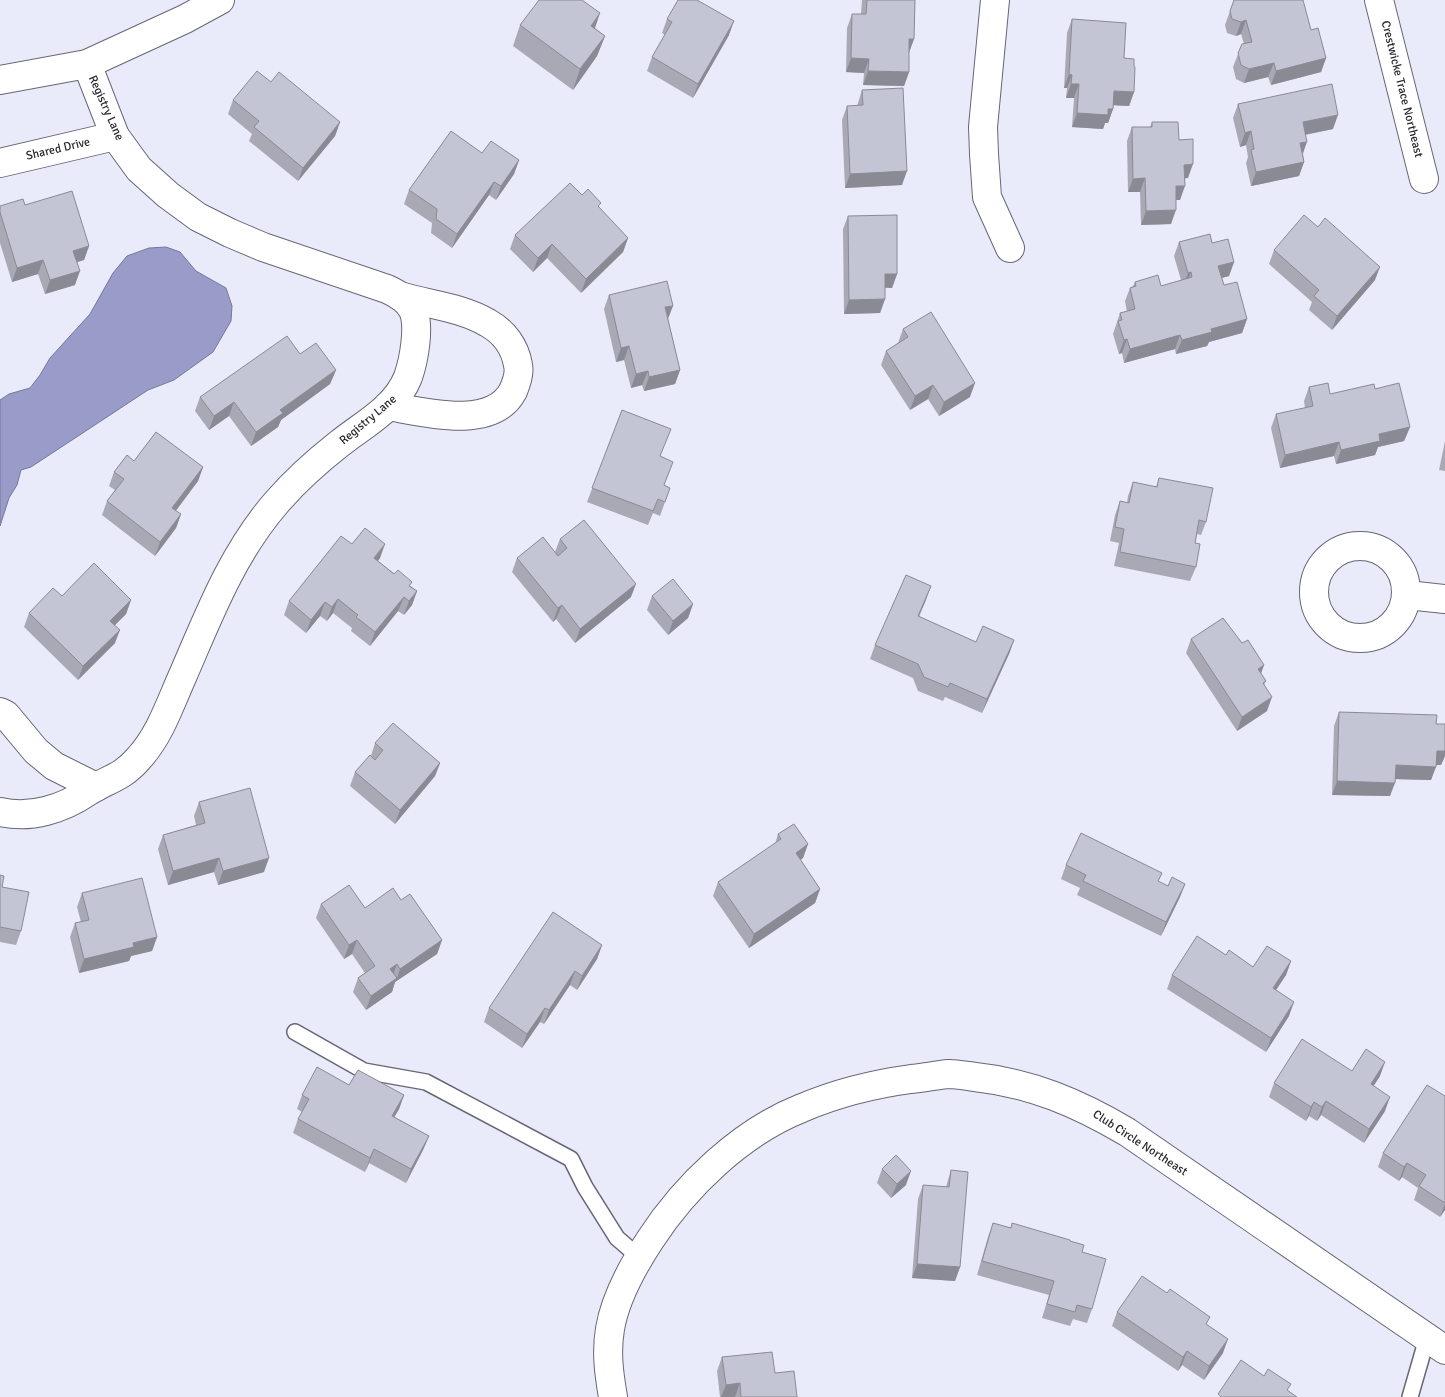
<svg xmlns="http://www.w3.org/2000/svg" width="1445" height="1397" font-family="Signika,sans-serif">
<rect width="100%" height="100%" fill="#eaebfa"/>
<path fill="#999bc8" stroke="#77789a" d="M166 247 180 252 196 271 226 288 232 306 231 321 213 352 174 380 148 390 31 467 21 470 17 485 9 498 0 526V400L9 394 30 388 40 375 50 358 90 314 113 273 127 256 149 248Z"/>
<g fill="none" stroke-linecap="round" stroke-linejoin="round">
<g stroke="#666774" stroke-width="18">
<g id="lane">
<path d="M295 1032 364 1071 426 1082 571 1159 585 1187 617 1238 639 1257"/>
<path d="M1410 1397 1427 1338"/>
</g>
</g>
<g stroke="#666774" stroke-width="30">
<g id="street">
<path d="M995 0 983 127 984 154 987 197 1010 248"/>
<path d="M1379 0 1424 179"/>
<path d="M0 163 115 136"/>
<path d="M388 406C423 412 492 431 513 391 516 384 520 373 518 365 515 347 504 332 488 323 461 307 430 305 400 296"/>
<circle cx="1360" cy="592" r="46"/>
<path d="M1407 595 1445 599"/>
<path d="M0 712 6 715 36 751 54 766 96 787"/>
<path d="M0 812C31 819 63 809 89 791 108 779 122 778 139 758 160 735 170 704 183 675 209 615 232 554 276 503 295 481 316 462 339 444 364 424 396 408 408 377 414 360 420 326 413 310 408 300 396 293 387 289L263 247 230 233 198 217 168 195 139 169 115 136 87 64"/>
<path d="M613 1397C609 1374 606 1352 610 1329 615 1298 633 1266 650 1240 685 1186 741 1132 802 1108 837 1093 874 1084 911 1079 924 1078 936 1075 949 1074 957 1074 967 1076 975 1077 1031 1083 1078 1103 1127 1132L1445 1350"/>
</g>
</g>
<g stroke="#666774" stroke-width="30">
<path id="secondary" d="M0 80 87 64 185 19 220 0"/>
</g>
<use href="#lane" stroke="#fff" stroke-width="15"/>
<use href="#street" stroke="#fff" stroke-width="28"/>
<use href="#secondary" stroke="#fff" stroke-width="28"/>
</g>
<g fill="#a9a9b6">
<path d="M862 0H915L914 39 909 51V72L904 86 863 85 864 73 846 72 847 28 852 14H861Z"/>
<path d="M1234 0 1311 30 1326 58 1321 72 1271 85 1268 77 1244 83 1236 79 1233 67 1242 44H1244L1241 34 1236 36 1227 33 1225 25Z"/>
<path d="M667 19 729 35 693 98 647 71 652 57 665 35 662 33Z"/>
<path d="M1072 19 1124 58 1134 92 1129 106 1113 105V109L1108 123H1105L1103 129 1072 127 1074 98H1066L1067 88H1064L1067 33Z"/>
<path d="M520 25 595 28 605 36 597 56 573 90 513 46Z"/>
<path d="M862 90 902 185 845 188 842 120 847 106H857Z"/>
<path d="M233 100 340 122 335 136 298 181 249 141 252 134 228 114Z"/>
<path d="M1238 104 1333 129 1305 135 1303 154 1304 162 1299 176 1251 186 1246 163 1248 157 1246 145 1240 147 1233 118Z"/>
<path d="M1152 122 1179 140 1188 178H1185L1180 200H1176L1171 224 1141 225 1140 192H1128L1127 141 1132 127H1150Z"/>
<path d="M482 153 519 160 514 174 496 200 489 195 452 248 431 233 432 223 404 204 409 190Z"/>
<path d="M582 195 599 208 628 238 623 252 581 293 547 258 533 272 510 249 515 235Z"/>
<path d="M25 205 89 246 84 260 77 262 75 285 45 294 38 274 12 282 0 243V206Z"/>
<path d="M848 216 897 274 892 288H885V299L880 313 844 314 843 229Z"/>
<path d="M1318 227 1375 280 1332 330 1309 310 1312 302 1269 264 1274 250Z"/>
<path d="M1179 242 1212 243 1234 262 1229 276 1222 278 1224 285 1247 319 1242 333 1209 342 1207 346 1176 354 1175 349 1124 363 1122 353 1119 354 1113 334 1120 313 1127 312 1125 301 1130 288 1133 286 1135 282 1161 286 1181 280 1174 256Z"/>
<path d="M609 295 668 319 680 370 675 384 644 391 642 385 631 388 624 360 616 362 604 309Z"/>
<path d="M903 329 970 397 939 416 928 399 910 410 881 365 886 351 898 343Z"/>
<path d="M300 354 336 370 330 384 281 420 278 427 251 446 229 416 209 430 195 411 200 397Z"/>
<path d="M1309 387 1330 394 1375 389 1410 427 1404 441 1378 447 1375 455 1336 464 1334 456 1280 468 1271 428 1276 414 1305 408 1304 401Z"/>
<path d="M622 410 661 457 664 485 670 488 660 516 653 513 648 525 587 502Z"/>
<path d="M1445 441V471L1439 470Z"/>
<path d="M134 461 203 467 198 481 176 511 181 514 176 528 155 556 102 515 107 501 115 490 109 486 114 472Z"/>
<path d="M1159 478 1206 522 1201 535 1197 534 1195 543 1196 567 1190 581 1114 566 1119 543 1110 541 1115 515 1120 501 1127 503 1128 496 1133 482 1156 487Z"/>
<path d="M560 539 631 597 575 643 556 619 553 622 512 572 517 558 555 552Z"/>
<path d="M352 544 380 558 378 561 417 591 412 605 404 615 398 611 370 646 351 631 352 628 333 613 327 621 320 616 306 633 284 615 289 601Z"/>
<path d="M62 596 131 600 126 614 115 625V643L78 680 24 627 29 613Z"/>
<path d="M652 596 693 604 688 618 668 635 647 610Z"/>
<path d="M926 600 919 617 976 642 1014 640 1009 654 982 713 945 697 943 701 918 691 913 678 870 659 875 645Z"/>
<path d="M1191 639 1242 643 1264 665 1261 673 1266 681 1264 685 1267 711 1237 731 1186 653Z"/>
<path d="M1339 712 1436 724H1445V756L1441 765H1436L1431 780 1395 779 1390 796 1332 795 1334 726Z"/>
<path d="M375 743 440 763 435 776 395 824 350 786 355 772 371 756Z"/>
<path d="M199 802 264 872 218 885 214 872 168 885 158 849 163 835 196 825 194 816Z"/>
<path d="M778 834 808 844 803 858 800 860 820 889 815 903 749 948 713 896 718 882 775 844Z"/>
<path d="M1066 865 1162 873 1158 882 1168 886 1185 884 1180 897 1161 936 1077 895 1080 888 1061 879Z"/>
<path d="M0 875 2 887 21 931 16 945 0 942Z"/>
<path d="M82 893 157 937 152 951 131 956 129 961 79 973 70 937 75 923 81 922 77 907Z"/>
<path d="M401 900 442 940 437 954 395 982 392 992 366 1010 353 992 358 978 365 973 352 954 344 959 316 918 321 904 365 908Z"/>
<path d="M602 945 597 959 577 990 570 985 544 1024 540 1022 522 1048 484 1022 489 1008Z"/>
<path d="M1226 955 1253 967 1291 961 1286 975 1276 990 1289 1016 1266 1052 1167 989 1172 975Z"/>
<path d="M1352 1071 1380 1076 1373 1086 1385 1111 1364 1143 1321 1115 1317 1121 1309 1116 1306 1121 1269 1097 1274 1083Z"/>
<path d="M349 1085 404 1095 399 1109 394 1117 429 1136 423 1150 406 1183 369 1163 365 1172 293 1133 298 1119 302 1112 297 1109 302 1095Z"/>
<path d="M1445 1096V1210L1440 1217 1414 1200 1418 1188 1402 1177 1399 1181 1378 1167 1383 1153Z"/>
<path d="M882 1169 906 1185 891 1198 877 1183Z"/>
<path d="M951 1170 960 1267 955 1281 912 1278 918 1199 923 1185 946 1187Z"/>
<path d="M993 1223 1010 1228 1070 1241 1082 1252 1092 1309 1087 1323 1073 1319 1070 1326 1042 1318 1049 1295 977 1275 988 1237Z"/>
<path d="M1117 1312 1208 1325 1223 1353 1204 1380 1182 1365 1178 1371 1112 1326Z"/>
<path d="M722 1357 775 1373 797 1397H720L717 1371Z"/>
</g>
<g fill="#898a94">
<path d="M600 13 593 34 591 26Z"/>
<path d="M1246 20 1241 34 1236 36 1241 22Z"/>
<path d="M734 21 729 35 693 98 698 84Z"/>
<path d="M605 36 597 56 573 90 580 69Z"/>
<path d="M909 39H914L909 53Z"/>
<path d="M851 58 869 59 864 73 846 72Z"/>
<path d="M1326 58 1321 72 1271 85 1276 71Z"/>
<path d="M1274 63 1268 77 1244 83 1249 69Z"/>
<path d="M868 71 909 72 904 86 863 85Z"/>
<path d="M1069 74 1072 75 1067 88H1064Z"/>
<path d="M1071 84H1079L1074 98H1066Z"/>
<path d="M1114 91 1134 92 1129 106 1109 105Z"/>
<path d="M1108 109H1113L1108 123H1105L1103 129 1072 127 1077 113Z"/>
<path d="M1338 115 1333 129 1298 136 1303 122Z"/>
<path d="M340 122 335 136 298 181 303 168Z"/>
<path d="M1251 131 1246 145 1240 147 1245 133Z"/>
<path d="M1307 142 1302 156 1300 143Z"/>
<path d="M519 160 514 174 496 200 501 186Z"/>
<path d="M1304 162 1299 176 1251 186 1256 172Z"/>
<path d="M1193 164 1188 178 1179 179 1184 165Z"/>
<path d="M907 171 902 185 845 188 850 174Z"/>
<path d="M1145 178 1140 192H1128L1133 179Z"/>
<path d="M494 182 489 195 452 248 457 234Z"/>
<path d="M1176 186H1185L1180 200H1171Z"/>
<path d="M1176 210 1171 224 1141 225 1146 211Z"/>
<path d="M628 238 623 252 581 293 586 279Z"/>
<path d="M552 244 547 258 533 272 538 258Z"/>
<path d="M89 246 84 260 68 265 73 251Z"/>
<path d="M43 260 38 274 12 282 17 268Z"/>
<path d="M1234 262 1229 276 1213 280 1218 266Z"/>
<path d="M1380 267 1375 280 1332 330 1337 316Z"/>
<path d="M80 271 75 285 45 294 50 280Z"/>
<path d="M1191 272 1186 286 1183 287 1188 273Z"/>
<path d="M885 274H897L892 288 880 287Z"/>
<path d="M885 299 880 313 844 314 849 300Z"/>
<path d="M673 306 668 319 665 307Z"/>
<path d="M1247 319 1242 333 1209 342 1207 346 1176 354 1182 340 1211 329Z"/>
<path d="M1180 335 1175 349 1124 363 1130 349Z"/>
<path d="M1127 339 1122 353 1119 354 1124 340Z"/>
<path d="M629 346 624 360 616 362 621 348Z"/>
<path d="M336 370 330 384 281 420 278 427 251 446 256 432 280 410Z"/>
<path d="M680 370 675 384 644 391 649 377Z"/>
<path d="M648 371 642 385 631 388 636 374Z"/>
<path d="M975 383 970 397 939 416 944 402Z"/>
<path d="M933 385 928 399 910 410 915 396Z"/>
<path d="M234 402 229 416 209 430 214 416Z"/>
<path d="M1410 427 1404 441 1378 447 1375 455 1336 464 1341 450 1379 434Z"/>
<path d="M1339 442 1334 456 1280 468 1285 455Z"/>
<path d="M203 467 198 481 167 522 172 508Z"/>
<path d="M181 514 176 528 155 556 160 542Z"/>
<path d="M385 544 380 558 369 572 374 558Z"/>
<path d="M636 584 631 597 575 643 580 629Z"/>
<path d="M931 586 926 600 912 630 918 616Z"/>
<path d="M417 591 412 605 404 615 409 601Z"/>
<path d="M404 597 398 611 370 646 375 632Z"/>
<path d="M338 599 333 613 327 621 332 607Z"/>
<path d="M131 600 126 614 105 635 110 621Z"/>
<path d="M325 602 320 616 306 633 311 620Z"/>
<path d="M693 604 688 618 668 635 673 621Z"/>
<path d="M562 605 556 619 553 622 558 608Z"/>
<path d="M120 630 115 643 78 680 83 666Z"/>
<path d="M1014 640 1009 654 982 713 987 699Z"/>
<path d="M1264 665 1259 679 1258 669Z"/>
<path d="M1272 697 1267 711 1237 731 1242 717Z"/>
<path d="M1437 751H1445V756L1441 765H1431Z"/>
<path d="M440 763 435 776 395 824 400 810Z"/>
<path d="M1396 765 1436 767 1431 780 1391 779Z"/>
<path d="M1337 781 1395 783 1390 796 1332 795Z"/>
<path d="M808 844 803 858 791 867 796 853Z"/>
<path d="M219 858 214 872 168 885 173 871Z"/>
<path d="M269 858 264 872 218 885 223 871Z"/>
<path d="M1185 884 1180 897 1161 936 1166 922Z"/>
<path d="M820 889 815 903 749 948 754 934Z"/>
<path d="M157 937 152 951 131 956 129 961 79 973 84 959 133 943Z"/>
<path d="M357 940 352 954 344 959 349 945Z"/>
<path d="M442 940 437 954 395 982 392 992 366 1010 371 996 397 978 400 969Z"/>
<path d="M602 945 597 959 577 990 582 976Z"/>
<path d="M1291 961 1286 975 1268 1002 1273 988Z"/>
<path d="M397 964 392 978 390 969Z"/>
<path d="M575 971 570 985 544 1024 549 1010Z"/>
<path d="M1294 1002 1289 1016 1266 1052 1271 1038Z"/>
<path d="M545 1008 540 1022 522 1048 527 1034Z"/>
<path d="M1385 1062 1380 1076 1366 1098 1371 1084Z"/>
<path d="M404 1095 399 1109 387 1130 392 1116Z"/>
<path d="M1390 1097 1385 1111 1364 1143 1369 1129Z"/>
<path d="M1326 1101 1321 1115 1317 1121 1322 1107Z"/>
<path d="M1314 1102 1309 1116 1306 1121 1311 1107Z"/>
<path d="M429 1136 423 1150 406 1183 411 1169Z"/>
<path d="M374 1149 369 1163 365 1172 370 1158Z"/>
<path d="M1407 1163 1402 1177 1399 1181 1404 1167Z"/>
<path d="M911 1171 906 1185 891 1198 897 1184Z"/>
<path d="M1445 1204V1210L1440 1217Z"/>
<path d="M917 1264 960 1267 955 1281 912 1278Z"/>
<path d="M1228 1339 1223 1353 1204 1380 1209 1366Z"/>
<path d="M1187 1351 1182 1365 1178 1371 1183 1357Z"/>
<path d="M740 1383 735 1397H721L726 1385Z"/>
</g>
<g fill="#c4c5d4" stroke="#898a94">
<path d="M539 0H582L600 13 591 26 605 36 580 69 520 25Z"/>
<path d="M678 0H697L734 21 698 84 652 57 672 22 667 19Z"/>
<path d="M867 0H915L914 39H909V72L868 71 869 59 851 58 852 14H866Z"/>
<path d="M1234 0H1303L1311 30 1318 28 1326 58 1276 71 1274 63 1249 69 1241 65 1238 53 1242 44 1252 42 1246 20 1241 22 1232 19 1230 11Z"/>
<path d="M1072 19 1126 23 1124 58 1134 59V66L1135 67 1134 92 1114 91 1113 109H1108V115L1077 113 1079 84H1071L1072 75 1069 74Z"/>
<path d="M257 71 271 82 279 72 340 122 303 168 254 127 259 121 233 100Z"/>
<path d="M1332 84 1338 115 1303 122 1307 142 1300 143 1304 162 1256 172 1251 150 1254 149 1251 131 1245 133 1238 104Z"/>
<path d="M903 88 907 171 850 174 847 106 863 105 862 90Z"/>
<path d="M1152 122H1178L1179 140 1193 139V164L1184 165 1185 186H1176V210L1146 211 1145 178 1133 179 1132 127H1152Z"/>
<path d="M451 131 482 153 491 141 519 160 501 186 494 182 457 234 436 219 437 209 409 190Z"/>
<path d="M570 183 582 195 588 189 601 203 598 206 628 238 586 279 552 244 538 258 515 235Z"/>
<path d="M72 191 89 246 73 251 80 271 50 280 43 260 17 268 0 212V206L23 199 25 205Z"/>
<path d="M897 215V274H885V299L849 300 848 216Z"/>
<path d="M1304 215 1318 227 1325 218 1380 267 1337 316 1314 296 1319 290 1274 250Z"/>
<path d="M1210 234 1212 243 1228 239 1234 262 1218 266 1224 285 1237 282 1247 319 1211 329 1212 332 1182 340 1180 335 1130 349 1127 339 1124 340 1118 321 1122 320 1120 313 1135 309 1130 288 1136 286 1135 282 1158 275 1161 286 1192 277 1191 272 1188 273 1179 242Z"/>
<path d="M667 281 673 306 665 307 680 370 649 377 648 371 636 374 629 346 621 348 609 295Z"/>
<path d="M931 312 975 383 944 402 933 385 915 396 886 351 908 337 903 329Z"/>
<path d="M287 336 300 354 316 343 336 370 280 410 283 413 256 432 234 402 214 416 200 397Z"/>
<path d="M1328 383 1330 394 1374 384 1375 389 1399 383 1410 427 1379 434 1380 441 1341 450 1339 442 1285 455 1276 414 1313 406 1309 387Z"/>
<path d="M622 410 671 429 660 456 673 462 664 485 670 488 665 502 658 499 653 511 592 488Z"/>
<path d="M156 432 203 467 172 508 181 514 160 542 107 501 124 479 114 472 127 455 134 461Z"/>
<path d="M1159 478 1213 488 1206 522 1199 520 1195 543 1200 544 1196 567 1120 552 1124 529 1115 527 1120 501 1129 503 1133 482 1157 487Z"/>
<path d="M584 520 636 584 580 629 562 605 558 608 517 558 543 537 558 556 567 548 560 539Z"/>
<path d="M365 528 385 544 374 558 394 574 398 570 412 582 409 586 417 591 409 601 404 597 375 632 356 617 358 615 338 599 332 607 325 602 311 620 289 601 341 536 352 544Z"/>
<path d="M94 563 131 600 110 621 120 630 83 666 29 613 53 588 62 596Z"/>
<path d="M906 575 931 586 918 616 976 642 983 626 1014 640 987 699 950 683 948 687 924 677 918 664 875 645Z"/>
<path d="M673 579 693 604 673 621 652 596Z"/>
<path d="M1223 618 1242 643 1248 640 1264 665 1258 669 1266 681 1263 683 1272 697 1242 717 1191 639Z"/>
<path d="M1339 712 1437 715 1436 724H1445V751H1437L1436 767 1396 765 1395 783 1337 781Z"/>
<path d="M393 723 440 763 400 810 355 772 370 755 375 760 383 750 375 743Z"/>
<path d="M250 788 269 858 223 871 219 858 173 871 163 835 205 823 199 802Z"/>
<path d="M794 824 808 844 796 853 820 889 754 934 718 882 781 839 778 834Z"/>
<path d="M1081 833 1162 873 1158 881 1168 886 1172 877 1185 884 1166 922 1083 881 1086 875 1066 865Z"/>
<path d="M0 875 4 876 2 887 29 892 21 931 0 927Z"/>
<path d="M142 878 157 937 133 943 134 947 84 959 75 923 89 920 82 893Z"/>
<path d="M349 885 365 908 393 888 401 900 410 894 442 940 400 969 397 964 390 969 397 978 371 996 358 978 375 966 357 940 349 945 321 904Z"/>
<path d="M553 912 602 945 582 976 575 971 549 1010 545 1008 527 1034 489 1008Z"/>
<path d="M1197 936 1226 955 1229 950 1253 967 1267 946 1291 961 1273 988 1294 1002 1271 1038 1172 975Z"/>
<path d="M1302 1039 1352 1071 1366 1049 1385 1062 1371 1084 1390 1097 1369 1129 1326 1101 1322 1107 1314 1102 1311 1107 1274 1083Z"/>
<path d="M317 1067 349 1085 358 1070 404 1095 392 1116 429 1136 411 1169 374 1149 370 1158 298 1119 309 1099 302 1095Z"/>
<path d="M1427 1085 1445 1096V1203L1419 1186 1426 1175 1407 1163 1404 1167 1383 1153Z"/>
<path d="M896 1155 911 1171 897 1184 882 1169Z"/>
<path d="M951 1170 968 1172 960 1267 917 1264 923 1185 949 1187Z"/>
<path d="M993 1223 1011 1228 1012 1223 1070 1240V1241L1084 1245 1082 1252 1106 1259 1092 1309 1077 1305 1075 1312 1047 1304 1054 1281 982 1261Z"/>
<path d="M1142 1276 1167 1293 1170 1289 1210 1317 1206 1324 1228 1339 1209 1366 1187 1351 1183 1357 1117 1312Z"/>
<path d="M772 1352 775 1373 794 1371 797 1397H741L740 1383 726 1385 722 1357Z"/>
<path d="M1241 1360 1264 1376 1268 1369 1291 1384 1287 1390 1297 1397H1221L1218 1394Z"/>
</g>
<g text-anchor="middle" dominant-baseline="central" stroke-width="4.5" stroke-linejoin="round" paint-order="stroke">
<g font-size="12" fill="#28282e" stroke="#fff">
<text transform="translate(1402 89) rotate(76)">Crestwicke Trace Northeast</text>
<text transform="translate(106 108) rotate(66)">Registry Lane</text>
<text transform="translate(58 149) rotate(-13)">Shared Drive</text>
<text transform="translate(368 420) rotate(-40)">Registry Lane</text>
<text transform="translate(1140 1143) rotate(33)">Club Circle Northeast</text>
</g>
</g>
</svg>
